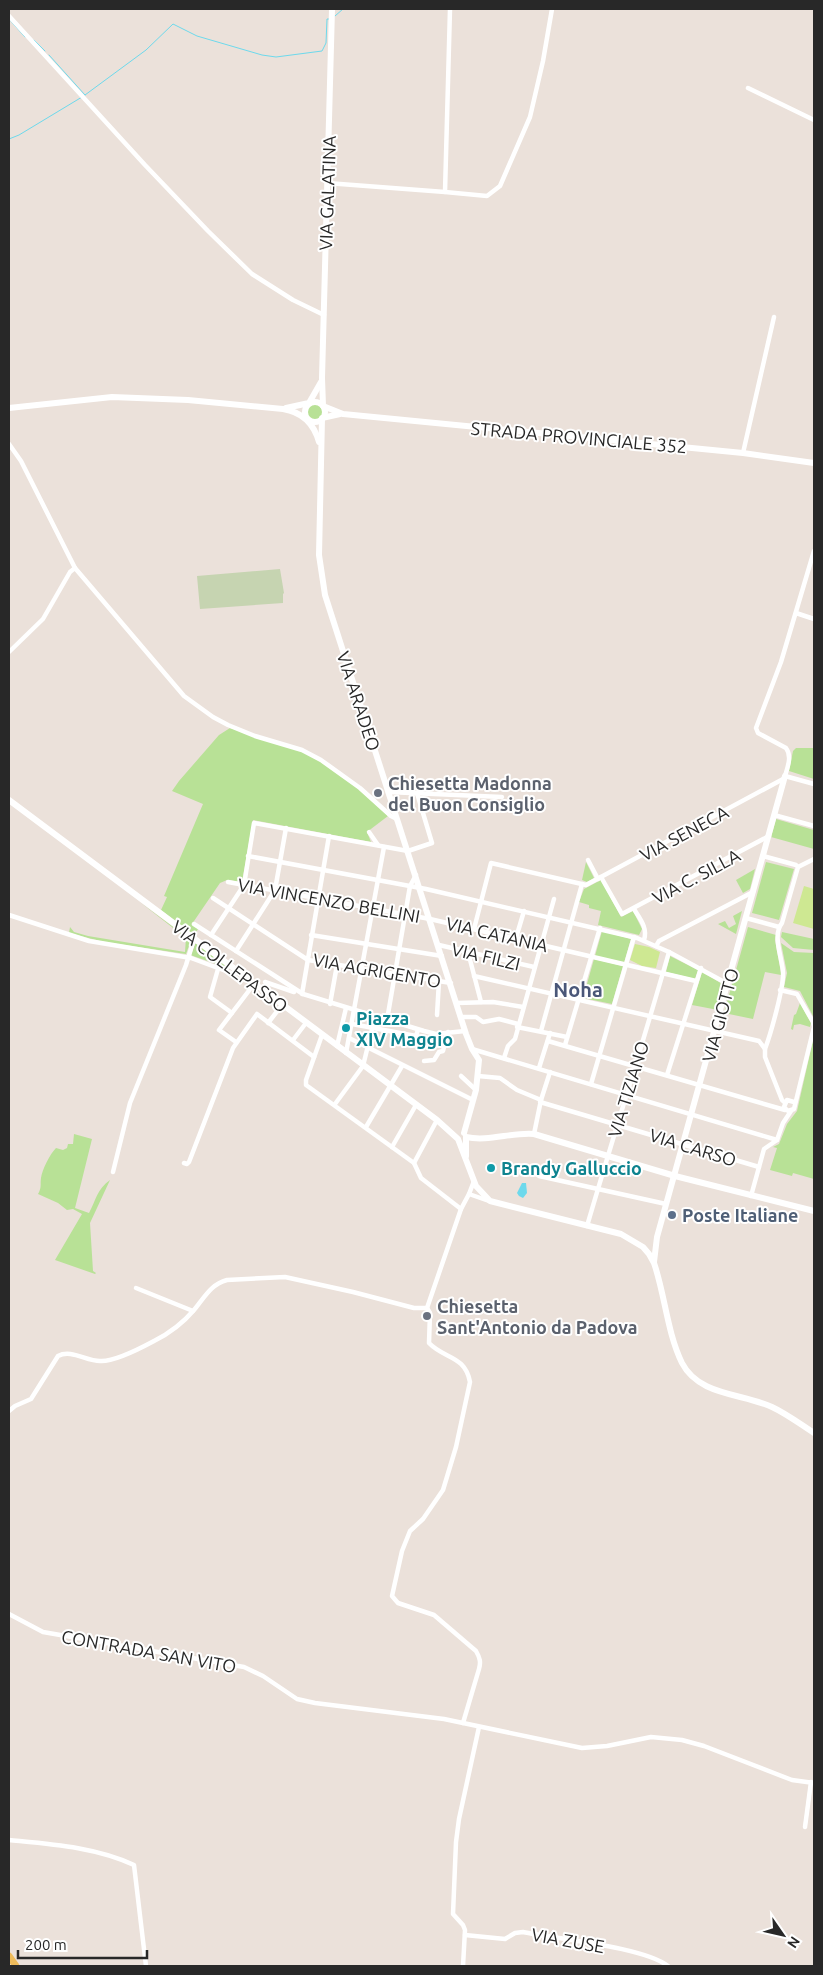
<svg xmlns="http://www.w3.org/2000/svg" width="823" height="1975" font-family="Ubuntu,sans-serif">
<rect width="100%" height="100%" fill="#ebe1da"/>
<g fill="#b8e196">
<circle cx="315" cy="412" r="8"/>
<path d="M230 728C254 736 280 742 303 752 335 767 363 792 388 816L367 832 371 842 253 820 242 882 227 880 220 883 192 924 198 929 194 936 161 910 167 897 164 896 203 804 172 791 179 781 219 735Z"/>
<path d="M796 748H814V779L789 771 793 751Z"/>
<path d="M776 819 814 830V849L771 837Z"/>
<path d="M586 862 594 878 587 882 582 880Z"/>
<path d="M766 862 794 869 779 920 752 913Z"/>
<path d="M755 869 750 889 743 893 736 880Z"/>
<path d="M601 880 621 917 633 911 642 929 639 935 598 925 601 911 589 908V905L579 902 584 889Z"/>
<path d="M141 903 191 940 186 954 104 942 69 933 70 927 74 932 88 936 185 952 186 938Z"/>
<path d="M742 911 736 934 718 924 725 921 729 928 736 924 733 916Z"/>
<path d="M748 927 776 935 775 940 781 973V975L765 972 753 1019 724 1013Z"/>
<path d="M602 931 631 939 624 963 595 956Z"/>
<path d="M782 932 814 939V950L793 948 781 937Z"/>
<path d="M781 943 794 952 814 953V1018L800 991 784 987 787 973Z"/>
<path d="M195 944H197L228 968 193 956 191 955Z"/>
<path d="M670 956 698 970 695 979 666 972Z"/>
<path d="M594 959 623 966 612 1004 583 998Z"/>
<path d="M702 972 724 985 718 1010 692 1005Z"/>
<path d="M800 1003 811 1023 810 1027 800 1024 794 1025 793 1030 791 1029 794 1015 796 1014Z"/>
<path d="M814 1036V1179L793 1173 792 1176 770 1170 777 1148 773 1147 779 1144 787 1124 797 1111Z"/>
<path d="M74 1134 92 1139 75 1208 89 1213C96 1200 97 1189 110 1180L90 1223 93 1271 96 1273 95 1274 55 1260 82 1214 73 1209 67 1210 58 1203 38 1194C42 1187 40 1185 41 1178 42 1170 50 1154 56 1148L63 1150 67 1148 68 1144H73Z"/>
</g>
<path fill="#c6d4b1" d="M280 569 284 593 283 594V603L200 609 197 576Z"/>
<g fill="#cee892">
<path d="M804 886 814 889V929L793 923Z"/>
<path d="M635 944 649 947 660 952 656 968 642 966 630 960Z"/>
</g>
<path fill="#6dd9ec" d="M522 1183H526L527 1193 523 1198 519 1196 517 1193Z"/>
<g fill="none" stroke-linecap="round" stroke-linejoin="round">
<g stroke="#6dd9ec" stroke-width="1">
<path d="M335 16 343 9"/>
<path d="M9 19 25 37"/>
<path d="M34 40 45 51"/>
<path d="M49 55 85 95"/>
<path d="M85 95 146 50 173 24 197 36 262 55 276 57 322 51 326 43 327 19H329"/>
<path d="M9 139 19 135 82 97"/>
</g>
<g stroke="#fff" stroke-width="4.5">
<path d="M450 9 445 192 487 196 500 186 530 117 543 61 552 9"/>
<path d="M9 16 145 165 208 231 252 274 293 300 324 315"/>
<path d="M748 88 814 120"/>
<path d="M327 183 445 192"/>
<path d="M9 444 21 461 75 568 184 696 213 717 228 725 255 736 302 750 321 760 360 788 391 816 397 819"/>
<path d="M743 453 774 317"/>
<path d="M814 551 781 662 756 728 758 733 786 748C792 756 788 766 785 776L814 784"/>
<path d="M796 613 814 619"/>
<path d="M9 652 43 619 70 572 75 568"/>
<path d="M388 792 502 797"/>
<path d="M774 815 814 826"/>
<path d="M369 832 378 845"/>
<path d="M248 856 426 889 637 938 669 952 728 984"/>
<path d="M763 856 796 865 798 867 782 923C772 935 782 957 783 972 784 987 771 1033 765 1049"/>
<path d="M588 860 598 879"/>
<path d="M798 867 814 859"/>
<path d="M601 877 622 914 769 836"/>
<path d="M228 882 430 919 696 981"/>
<path d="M213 898 308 960 451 983"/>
<path d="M634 909C640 919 648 928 644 940"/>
<path d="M9 915 89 941 191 958 234 974 239 972"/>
<path d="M746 918 779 927"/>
<path d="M194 924 303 994 424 1031 436 1034 465 1031"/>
<path d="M474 929 491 863 586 885 785 778"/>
<path d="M211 935 244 885 254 823 408 851 432 843 417 793"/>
<path d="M311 935 442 956"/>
<path d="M516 938 524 911"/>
<path d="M439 945 534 967"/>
<path d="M656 946 659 941 753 892"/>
<path d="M236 951 275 890 286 828"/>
<path d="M468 952 481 1002"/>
<path d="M218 969 210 997 232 1013"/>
<path d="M474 976 759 1041 765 1049V1057L782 1100 784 1102"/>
<path d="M265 982 294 992"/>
<path d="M780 990 797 994 813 1022 814 1027 794 1109 788 1111 784 1107 787 1100 794 1102"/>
<path d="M302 994 329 836"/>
<path d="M457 1003 493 1002 523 1007"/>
<path d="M330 1004 337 965"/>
<path d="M437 1015 439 981"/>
<path d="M461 1017H476L483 1022 499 1019 518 1024"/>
<path d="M387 1020 410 886 416 875"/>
<path d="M268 1023 282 1005"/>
<path d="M352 1024 416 1036 418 1030"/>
<path d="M517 1027 567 1037"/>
<path d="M541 1031 582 884"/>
<path d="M322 1035 306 1080V1085L414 1163 421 1178 461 1209"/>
<path d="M349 1038 473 1100"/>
<path d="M293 1040 306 1023"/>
<path d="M548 1041 785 1110"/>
<path d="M236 1042 219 1030 254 984"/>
<path d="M565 1045 600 928"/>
<path d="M337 1046 346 1008"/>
<path d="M472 1049 777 1140"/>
<path d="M346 1053 384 847"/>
<path d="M504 1058 508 1046 515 1039 554 899"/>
<path d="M424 1061 434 1060 439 1052 443 1051 448 1032"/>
<path d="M539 1068 550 1033"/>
<path d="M667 1075 701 968"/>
<path d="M461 1076 476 1090"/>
<path d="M478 1076 500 1078 517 1090 541 1100"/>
<path d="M591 1084 634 937"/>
<path d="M540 1102 759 1167"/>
<path d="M335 1104 363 1066 375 1017"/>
<path d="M366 1127 402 1066"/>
<path d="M534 1134 541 1100 550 1072"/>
<path d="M392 1147 416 1105"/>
<path d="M184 1163 187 1164 189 1162 233 1048 257 1014 314 1057"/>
<path d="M414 1163 437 1120"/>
<path d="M113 1172 130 1103 186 965 194 939"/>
<path d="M539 1176 666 1204"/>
<path d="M469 1194 489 1201"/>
<path d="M751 1196 764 1149 777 1140 783 1123 791 1111"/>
<path d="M587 1226C614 1134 643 1043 669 952"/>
<path d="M136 1288 193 1311"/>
<path d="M427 1308 430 1313 429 1343C444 1359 465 1355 470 1382L456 1447 443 1490 423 1519 410 1531 402 1551 392 1596 398 1603 434 1615 476 1651C480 1658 481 1662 479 1669L463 1723"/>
<path d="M9 1411 15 1406 31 1399 58 1356C71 1349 86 1361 100 1361 113 1362 141 1348 154 1341 168 1334 183 1323 194 1310 204 1298 211 1284 227 1280L285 1277 353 1292 414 1308H427L461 1209 469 1194 474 1181"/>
<path d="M9 1614 43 1632 244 1667 263 1676 297 1699 315 1703 444 1719 582 1748 607 1746 651 1737 682 1740 704 1746 792 1780 814 1783"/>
<path d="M805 1827 811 1782"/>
<path d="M9 1840C50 1844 96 1847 134 1865L146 1966"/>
<path d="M465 1935 505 1939 515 1933 523 1932C557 1939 644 1947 668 1966"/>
<path d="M463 1966 465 1930 463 1925 453 1914 456 1842 459 1819 479 1727"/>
</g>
<g stroke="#fff" stroke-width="6">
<path d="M332 9 322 378 323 406 343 414 743 453 814 463"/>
<circle cx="315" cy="412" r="10"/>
<path d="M9 408 112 397 188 400 283 409C302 412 314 424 319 442"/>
<path d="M286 408 309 403 321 382"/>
<path d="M340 414 322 418 319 555 325 595 466 1034 472 1049 479 1060 476 1090 464 1133"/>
<path d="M9 800 437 1120 458 1139 476 1186 490 1201 621 1234 643 1247 649 1254 654 1263C665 1295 667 1332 682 1363 699 1396 742 1393 772 1407 787 1414 800 1424 814 1433"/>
<path d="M466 1137C488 1142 512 1132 534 1134L675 1176 814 1211"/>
<path d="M466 1139V1156"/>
<path d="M654 1262 657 1237 785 776"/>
</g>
<path stroke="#eebb5b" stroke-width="7" d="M9 1956 16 1966"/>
</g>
<g fill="#6b7280" stroke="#fff" stroke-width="2">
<circle cx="378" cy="793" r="5"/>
<circle cx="427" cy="1316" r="5"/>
</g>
<g fill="#0f9aa8" stroke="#fff" stroke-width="2">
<circle cx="346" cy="1028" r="5"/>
<circle cx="491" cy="1168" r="5"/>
</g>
<circle fill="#5c6f8a" stroke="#fff" stroke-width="2" cx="672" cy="1215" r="5"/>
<g text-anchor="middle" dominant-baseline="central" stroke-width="4" stroke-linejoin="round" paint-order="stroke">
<g font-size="18" fill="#282828" stroke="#fff">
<text transform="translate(327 193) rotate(-88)">VIA GALATINA</text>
<text transform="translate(579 437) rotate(5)">STRADA PROVINCIALE 352</text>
<text transform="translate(359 701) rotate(72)">VIA ARADEO</text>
<text transform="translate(684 833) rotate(-28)">VIA SENECA</text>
<text transform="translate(696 876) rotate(-28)">VIA C. SILLA</text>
<text transform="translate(329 900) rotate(10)">VIA VINCENZO BELLINI</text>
<text transform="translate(497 934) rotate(13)">VIA CATANIA</text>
<text transform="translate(486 956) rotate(13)">VIA FILZI</text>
<text transform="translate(230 966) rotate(37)">VIA COLLEPASSO</text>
<text transform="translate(377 970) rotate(10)">VIA AGRIGENTO</text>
<text transform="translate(720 1015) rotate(-75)">VIA GIOTTO</text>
<text transform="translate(628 1089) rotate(-73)">VIA TIZIANO</text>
<text transform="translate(693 1147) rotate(17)">VIA CARSO</text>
<text transform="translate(149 1651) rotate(10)">CONTRADA SAN VITO</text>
<text transform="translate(568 1940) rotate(10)">VIA ZUSE</text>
</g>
<g font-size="18" font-weight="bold" fill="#5b616d" stroke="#fff" text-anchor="start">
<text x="388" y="783">Chiesetta Madonna<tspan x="388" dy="21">del Buon Consiglio</tspan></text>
<text x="437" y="1306">Chiesetta<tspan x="437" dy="21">Sant'Antonio da Padova</tspan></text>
</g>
<g font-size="18" font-weight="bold" fill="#0d838f" stroke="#fff" text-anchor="start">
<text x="356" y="1018">Piazza<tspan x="356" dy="21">XIV Maggio</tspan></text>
<text x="501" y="1168">Brandy Galluccio</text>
</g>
<g font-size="18" font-weight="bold" fill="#4e5e75" stroke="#fff" text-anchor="start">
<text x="682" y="1215">Poste Italiane</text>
</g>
<g font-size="20" font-weight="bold" fill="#4a5778" stroke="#fff">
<text x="578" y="989">Noha</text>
</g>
</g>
<rect width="823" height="1975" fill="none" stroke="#282828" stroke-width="20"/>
<g transform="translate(783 1935) rotate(124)" stroke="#ffffff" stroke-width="4" paint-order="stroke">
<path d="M0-4L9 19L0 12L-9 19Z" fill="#282828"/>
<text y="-8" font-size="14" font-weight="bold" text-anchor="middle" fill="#282828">N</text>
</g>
<path d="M18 1950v8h129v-8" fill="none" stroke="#282828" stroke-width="2.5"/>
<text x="25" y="1950" font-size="15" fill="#282828" stroke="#ffffff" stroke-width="4" paint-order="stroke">200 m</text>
</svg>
